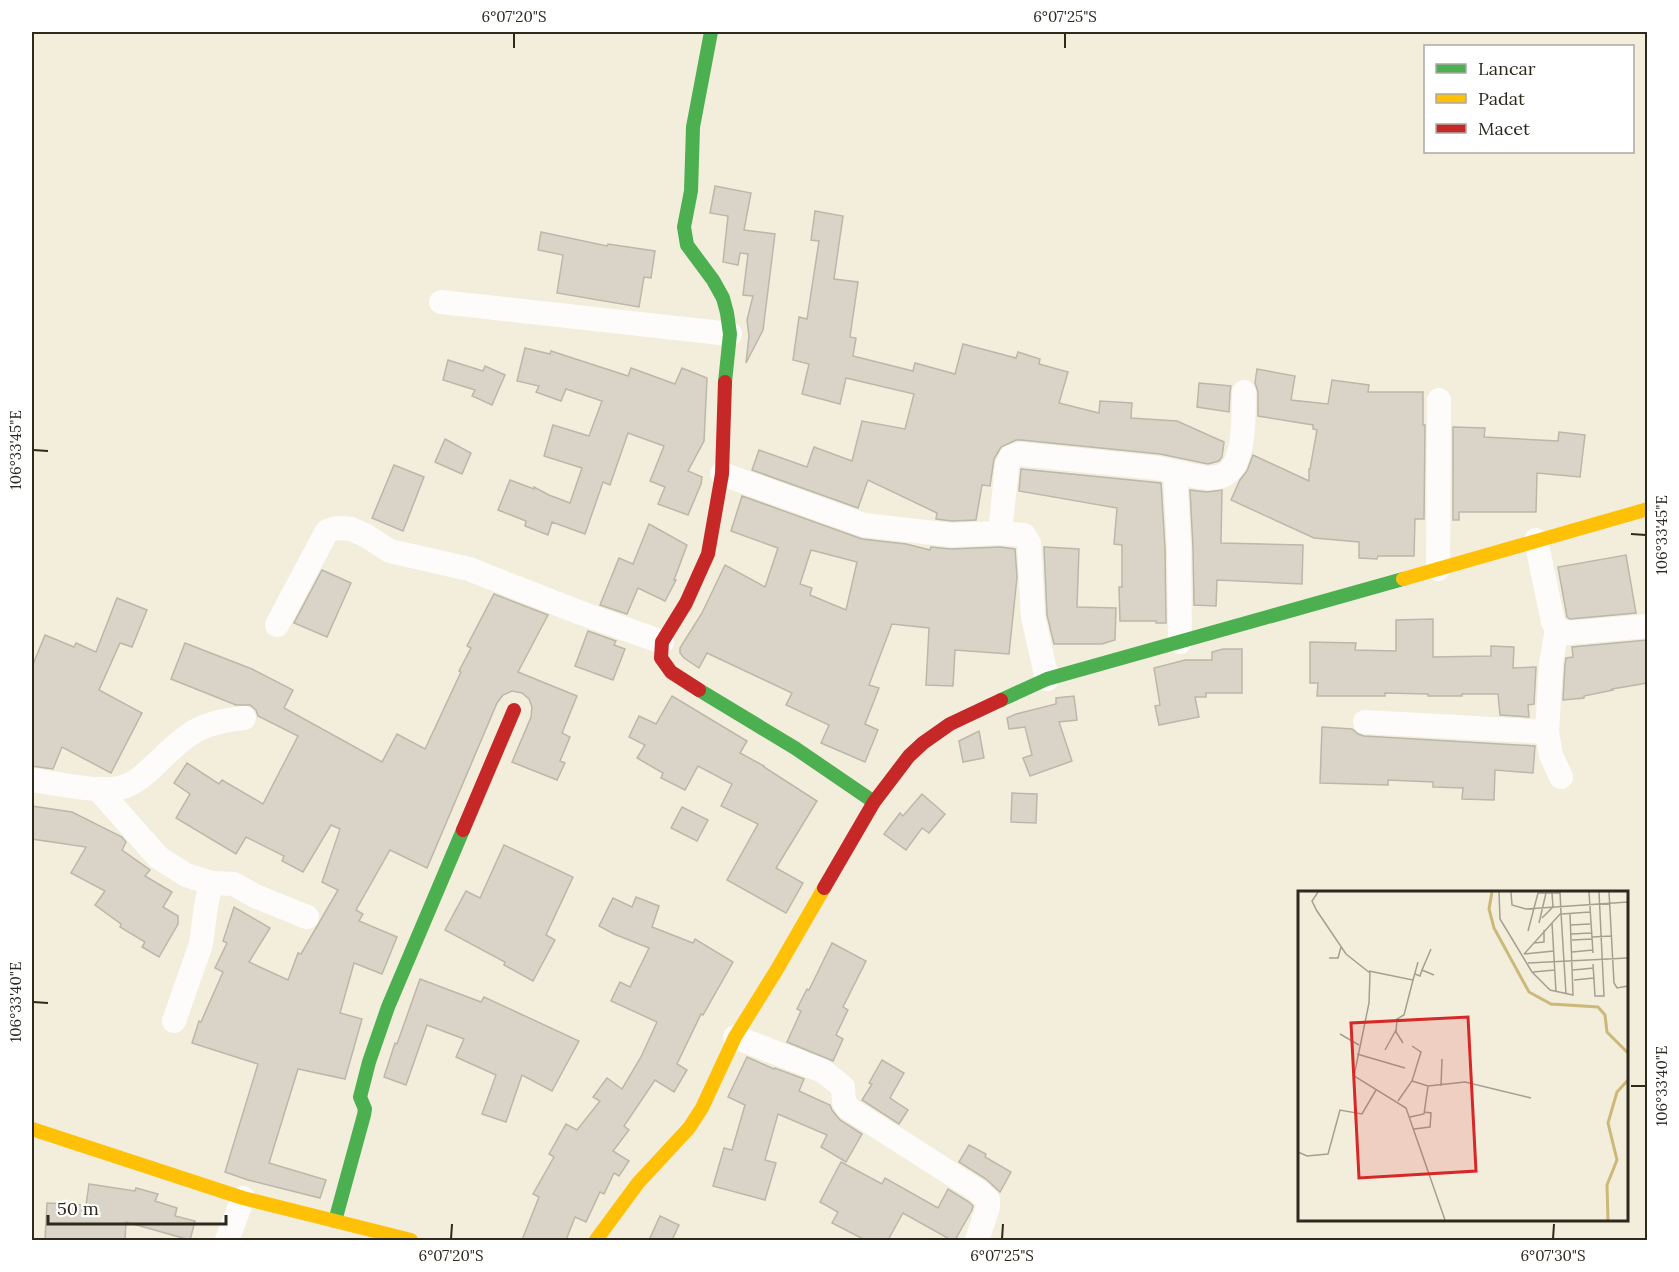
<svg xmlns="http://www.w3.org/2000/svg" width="1679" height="1272" font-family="Lora,serif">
<rect width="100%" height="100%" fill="#f3eddc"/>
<g fill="#d9d4c7" stroke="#bbb7a9" stroke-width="1.5" fill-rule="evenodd">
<path d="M715 186 751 193 744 230 775 234 763 330 746 363 749 336 747 320 753 296 743 295 748 254 740 253 738 265 723 262 728 216 710 213Z"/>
<path d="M815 211 843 216 834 279 858 282 850 337 856 338 853 356 913 371 915 363 955 374 963 344 1016 358 1018 352 1040 359 1039 364 1068 372 1059 403 1099 413 1100 401 1132 403 1131 418 1177 421 1224 442 1222 457 1219 461 1208 464 1160 454 1021 440H1016L1001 447 994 459 990 486 982 485 976 520 952 521 936 519 937 513 868 480 858 508 752 470 759 450 807 467 814 447 852 461 862 421 905 429 914 394 846 378 840 404 802 394 809 364 793 360 799 317 807 319 819 241 811 240Z"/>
<path d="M541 232 607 246 608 244 655 251 651 278 644 277 639 307 557 293 563 255 538 250Z"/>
<path d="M525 348 550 354 551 351 628 376 631 368 675 384 682 368 707 378 704 441 688 471 702 477 701 484 688 515 658 504 665 487 650 481 664 446 628 433 610 485 603 482 585 534 552 522 548 535 525 526 526 521 498 510 510 480 534 489V487L549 495 570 503 582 468 544 456 553 425 589 436 602 401 566 389 561 401 536 392 539 386 517 381Z"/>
<path d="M448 360 483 371 485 366 505 375 492 405 472 396 475 390 443 380Z"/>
<path d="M1257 369 1295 376 1291 400 1328 404 1332 380 1369 385 1368 392H1423V425H1425L1424 519H1415L1414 556H1378L1377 559 1359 558V542L1314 538 1231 500 1240 480 1247 471 1253 455 1309 481V469H1310L1317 430 1313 429V425L1258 416V392L1255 383Z"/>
<path d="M1199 383 1231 386 1230 392 1229 412 1197 407Z"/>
<path d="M1453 427 1485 428 1484 437 1558 441 1559 432 1585 435 1580 477 1537 473 1536 512H1459V520H1453Z"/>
<path d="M445 439 471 453 462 474 435 462Z"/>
<path d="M394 465 424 477 403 531 372 518Z"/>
<path d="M1021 469 1161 483 1165 548 1166 623H1156V621H1120L1119 587H1122V545L1114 544 1117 508 1019 491Z"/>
<path d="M1190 490 1207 492 1222 490 1221 543 1303 545 1302 584 1217 580 1216 606 1194 605 1193 547Z"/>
<path d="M742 496 862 539 906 544 930 550 931 547 951 549 1000 547 1015 549 1017 577 1009 654 955 650 953 686 926 685 929 628 892 624 869 685 879 688 865 724 878 730 865 762 821 743 829 725 786 705 792 693 707 653 699 668 684 658 680 653V648L702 613 725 565 765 587 778 548 731 531ZM811 550 857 562 846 610 810 595 812 588 800 584Z"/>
<path d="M649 524 687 545 674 580H676L665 601 638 588 627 614 600 605 619 558 633 564Z"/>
<path d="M1044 547 1079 549 1077 607 1116 608 1115 640 1102 644H1054L1047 615Z"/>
<path d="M1626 555 1636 613 1570 619 1567 617 1558 567Z"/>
<path d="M322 570 351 583 327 637 294 623Z"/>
<path d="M494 594 548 615 518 672 577 696 562 733 570 737 560 761 565 763 557 780 512 762 531 717 532 707 529 699 522 693 512 691 503 695 497 703 427 868 390 850 356 910 363 914 359 921 397 937 382 974 354 963 340 1013 362 1019 345 1079 298 1069 269 1163 326 1180 320 1198 248 1180 225 1172 258 1064 192 1043 199 1021 201 1022 223 972 215 968 227 943 223 941 234 907 270 928 249 962 288 980 298 953 301 954 338 890 322 882 340 829 331 825 303 872 282 861 284 856 246 837 236 854 176 818 190 794 174 783 187 763 219 784 222 780 263 804 298 736 258 716 256 710 250 705H236L171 679 185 643 252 669 293 690 284 708 382 762 397 734 425 749 461 672 459 671 471 648 467 646Z"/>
<path d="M117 598 147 610 132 647 120 643 99 690 142 713 111 773 62 747 53 769 32 766V667L45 635 74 647 76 643 96 652Z"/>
<path d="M1433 619V657L1491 656V646L1514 647 1513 668 1536 667 1534 704 1528 705 1529 717 1500 715 1498 694H1462V696H1428V694L1385 693V696H1317L1318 683H1310V642L1356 643 1355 650 1396 651V620Z"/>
<path d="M588 631 616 641 614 645 625 649 613 680 575 666Z"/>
<path d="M1647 640V683L1612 689 1613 690 1584 696V698L1563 700 1565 665 1566 658 1573 657 1572 647Z"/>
<path d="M1223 649H1242V693H1206V697H1195L1199 717 1159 725 1155 706 1160 705 1154 668 1185 660H1212V652Z"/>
<path d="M672 696 747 741 740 753 764 766V767L817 801 776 868 803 883 786 913 727 880 758 824 721 806 732 784 698 766 685 790 661 778 663 773 637 758 645 745 629 737 639 716 656 724Z"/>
<path d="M1074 696 1077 720 1059 722 1072 761 1030 776 1023 758 1032 755 1025 727 1009 729 1007 718 1016 714 1056 704V698Z"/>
<path d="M1322 727 1352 729 1358 734 1364 736 1535 746 1533 773 1495 770 1494 800 1462 799 1463 788 1433 787V782L1388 780V785L1320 783Z"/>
<path d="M979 731 984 758 963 762 959 741Z"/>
<path d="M1012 793 1037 794 1036 823 1011 822Z"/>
<path d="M922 794 945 814 929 833 922 828 906 850 884 834 900 813 903 816Z"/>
<path d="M32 806 72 812 122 837 126 842 122 850 150 870 145 876 172 892 163 907 178 916V924L159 957 142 947 145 942 120 927 121 924 95 905 105 891 71 873 86 847 32 839Z"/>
<path d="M682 807 708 820 697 841 671 828Z"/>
<path d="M504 845 573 877 546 935 555 940 533 981 504 965 505 962 445 930 466 891 480 898Z"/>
<path d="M636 897 659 906 652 927 693 943 695 939 733 962 703 1015 701 1014 677 1064 687 1070 674 1092 655 1080 624 1126 629 1130 613 1151 629 1161 619 1176 614 1173 604 1194 600 1192 586 1222 575 1217 566 1240H522L539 1197 533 1194 554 1157 549 1154 566 1124 577 1130 600 1101 593 1097 607 1078 622 1089 641 1057 657 1022 611 1001 620 982 630 987 649 948 614 934 599 926 613 898 632 907Z"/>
<path d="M832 943 866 961 843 1007 848 1010 836 1035 843 1039 833 1061 787 1042 801 1011 797 1009 807 989 809 990Z"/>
<path d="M420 979 481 1002 484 997 579 1041 552 1091 522 1075 506 1122 482 1114 496 1075 456 1057 464 1039 427 1025 406 1085 384 1077 395 1043 397 1044Z"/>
<path d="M747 1057 774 1069 775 1068 804 1079 799 1091 830 1105 832 1110 840 1120 862 1134 846 1162 821 1147 827 1135 778 1114 765 1160 776 1163 765 1200 713 1186 724 1148 732 1150 745 1105 728 1097Z"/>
<path d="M882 1060 904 1073 890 1098 908 1110 899 1124 862 1100 872 1084 869 1083Z"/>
<path d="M969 1145 986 1154 985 1157 1011 1172 1000 1192 986 1179 959 1162Z"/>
<path d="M841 1162 882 1184 885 1178 938 1208 948 1189 969 1202 973 1206 972 1210 955 1240H951L903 1213 888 1240H865L832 1223 838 1212 820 1202Z"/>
<path d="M89 1184 135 1191 136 1188 158 1194 155 1201 177 1208 175 1216 195 1221 190 1240 126 1222 125 1240H45L47 1203 86 1205Z"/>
<path d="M660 1216 679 1225 672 1240H649Z"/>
</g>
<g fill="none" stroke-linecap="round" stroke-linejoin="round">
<g stroke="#fdfcfa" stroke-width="24">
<path d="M441 302 730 334"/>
<path d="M1175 472C1189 474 1204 480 1218 477 1247 472 1243 415 1244 392"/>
<path d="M722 474 864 525 951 535 1000 533 1024 535 1029 543 1033 617 1047 679"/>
<path d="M1000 533 1007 465 1011 457 1020 454 1158 468 1175 472 1179 548 1180 642"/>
<path d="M1536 540 1553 622 1557 629 1568 633 1648 626"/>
<path d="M1438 569 1439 400"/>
<path d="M277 625 327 531 337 528 351 529 365 535 390 551 469 569 581 613 662 642"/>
<path d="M1557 629 1551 663 1547 732 1551 755 1561 777"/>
<path d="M1365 722 1547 732"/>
<path d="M32 780C56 783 100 794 123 787 137 783 147 772 157 763 187 733 201 722 244 718"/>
<path d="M98 789 158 857 186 875 211 883 234 884 255 896 307 917"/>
<path d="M174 1021 201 944 206 906 211 883"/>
<path d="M735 1037 823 1071 843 1087 844 1102 848 1108 978 1191 988 1200V1207L977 1240"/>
<path d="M227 1240 243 1198"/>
</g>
<g stroke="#4caf50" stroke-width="14">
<path d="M711 32 693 127 691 191 684 227 687 245 713 280 723 298 727 313 730 334 725 382"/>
<path d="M699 690 795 748 874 802"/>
<path d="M1001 700 1047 679 1403 579"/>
<path d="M335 1221 364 1115 365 1109 360 1097 369 1062 388 1007 463 830"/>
</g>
<g stroke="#ffc107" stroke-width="14">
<path d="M1403 579 1648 509"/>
<path d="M32 1129 243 1198 411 1240"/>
<path d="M596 1240 638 1183 689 1128 702 1108 735 1037 776 971 824 888"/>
</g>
<g stroke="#c62828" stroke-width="14">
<path d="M699 690 671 672 661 658 662 642 686 603 708 554 722 474 725 382"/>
<path d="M463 830 514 710"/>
<path d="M824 888 874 802 909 756 923 743 950 724 1001 700"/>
</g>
</g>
<path fill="none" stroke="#2d291d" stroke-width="2" d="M514 48V33M1065 48V33M33 450 48 451M1631 534 1646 535M33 1002 48 1003M1631 1086H1646M451 1239 452 1224M1002 1239 1003 1224M1553 1239 1554 1224"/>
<g transform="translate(1298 891)">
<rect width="330" height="330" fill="#f3eddc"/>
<path fill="none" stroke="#ccb979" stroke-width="3" d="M194 1 191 18 196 37 231 101 253 113 300 116 307 124 309 141 330 162M310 329 309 294 319 269 310 232 319 201 330 189"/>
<path fill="none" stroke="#a49f90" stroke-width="1.5" d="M20 1 14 10 19 20 48 63 72 82 71 112 56 185 108 217 147 329M201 1 202 28 234 81 252 99 275 104 272 23M213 1 214 14 228 18 330 11M291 1 295 62M311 1 316 92 319 97 330 95M263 22 268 103M264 23 292 21M244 27 255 16 254 2M241 32 248 2M254 32 258 101M272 34 292 33M230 40 240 2H262M273 43 293 42M294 46 314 45M274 49 294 48M235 52 246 51V39M274 61 295 59M226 63 263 22 262 1M226 63 256 60M31 67H40L43 56M230 72 330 67M295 73 297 105H306L301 1M124 79 133 58M275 79 296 77M71 80 115 89 106 124 99 128 98 141 105 152M235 81 257 79M117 83 122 85 124 79 136 84M115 89 120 71M276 89 296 87M42 143 61 154M87 159 98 139M59 163 107 177M114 190 130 195 167 191 233 207M143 195 144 168M100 210 114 190 123 161 114 155M112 226 126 223 130 195M116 238 132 236 133 222 126 221M0 261 9 265 30 263 42 219 64 223 78 199"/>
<path fill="#d62828" fill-opacity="0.15" stroke="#d62828" stroke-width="3" d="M170 126 178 280 61 287 53 132Z"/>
<rect width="330" height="330" fill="none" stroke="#2d291d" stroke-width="3"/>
</g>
<rect width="1679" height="1272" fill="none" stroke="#ffffff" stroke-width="66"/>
<rect x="1424" y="45" width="210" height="108" fill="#ffffff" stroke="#aba9a5" stroke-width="1.5"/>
<rect x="1436" y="64" width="30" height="9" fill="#4caf50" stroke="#aba9a5" stroke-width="1.5"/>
<text x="1478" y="75" font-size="18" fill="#2d291d">Lancar</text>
<rect x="1436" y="94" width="30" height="9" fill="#ffc107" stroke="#aba9a5" stroke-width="1.5"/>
<text x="1478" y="105" font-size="18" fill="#2d291d">Padat</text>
<rect x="1436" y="124" width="30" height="9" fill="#c62828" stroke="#aba9a5" stroke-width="1.5"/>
<text x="1478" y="135" font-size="18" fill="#2d291d">Macet</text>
<path d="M48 1215v9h178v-9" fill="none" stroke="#2d291d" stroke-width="3"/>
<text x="57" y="1215" font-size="18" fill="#2d291d" stroke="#ffffff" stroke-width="4.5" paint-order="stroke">50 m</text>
<rect x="33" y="33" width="1613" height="1206" fill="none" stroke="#2d291d" stroke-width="2"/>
<g font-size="15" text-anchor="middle" fill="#2d291d">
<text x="514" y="22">6°07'20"S</text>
<text x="1065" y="22">6°07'25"S</text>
<text transform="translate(16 450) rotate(-90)" y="5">106°33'45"E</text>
<text transform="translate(1662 535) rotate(-90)" y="5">106°33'45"E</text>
<text transform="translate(16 1002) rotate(-90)" y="5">106°33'40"E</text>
<text transform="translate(1662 1086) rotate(-90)" y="5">106°33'40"E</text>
<text x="451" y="1261">6°07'20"S</text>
<text x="1002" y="1261">6°07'25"S</text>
<text x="1553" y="1261">6°07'30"S</text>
</g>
</svg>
